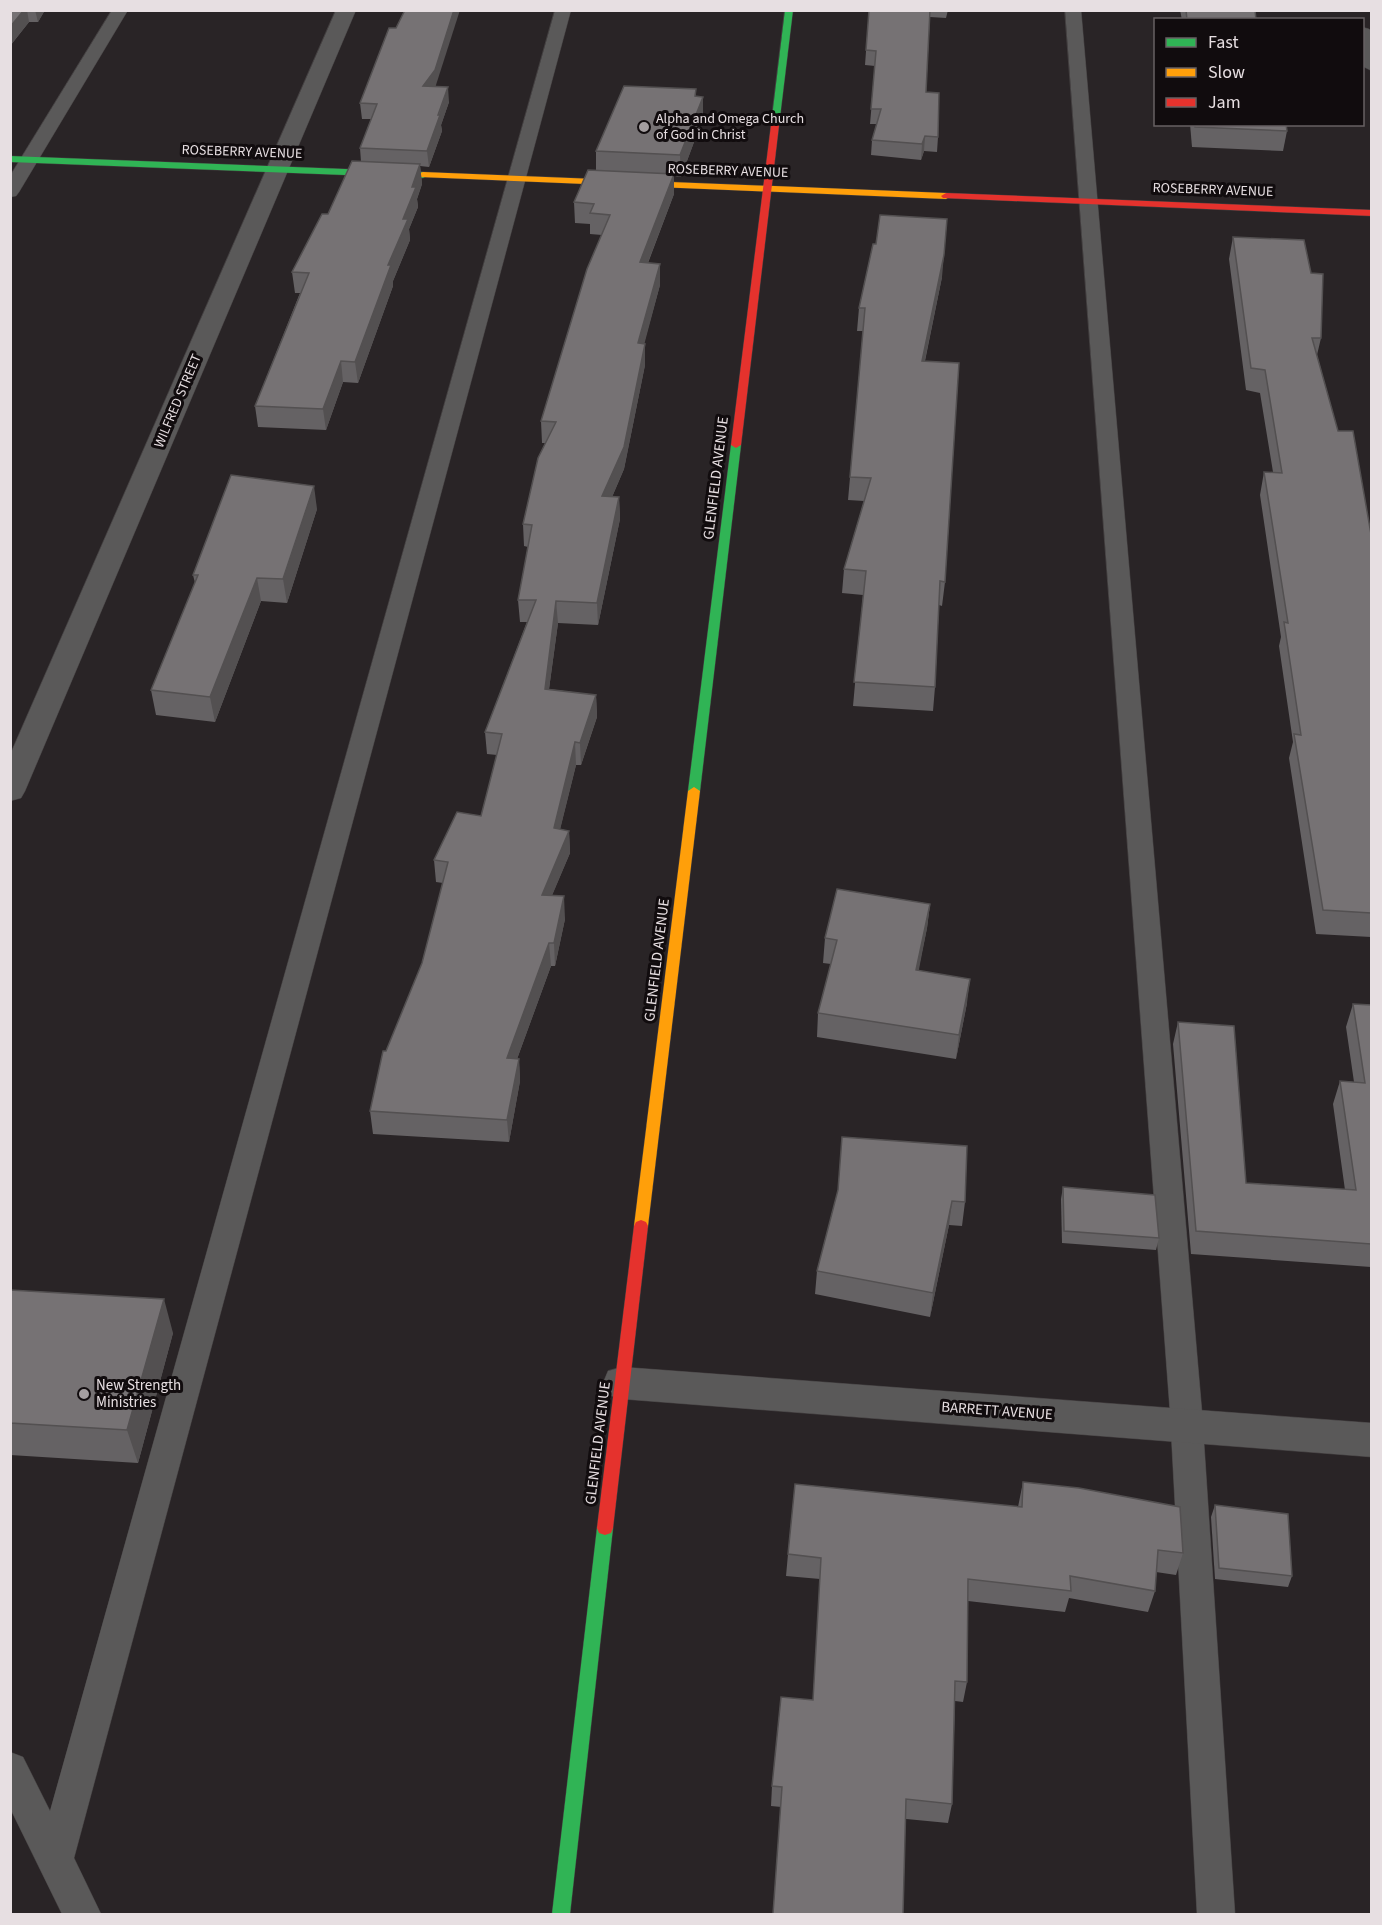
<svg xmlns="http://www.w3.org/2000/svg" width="1382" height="1925" font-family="'Source Sans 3',sans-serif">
<rect width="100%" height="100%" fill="#292426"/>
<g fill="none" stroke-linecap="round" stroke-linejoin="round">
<g stroke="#433f40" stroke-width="1">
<g id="lane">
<path d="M112 10H128L19 192 16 196 10 197V176Z"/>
<path d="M555 10H571L74 1858 101 1914H62L10 1808V1752L23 1757 50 1811Z"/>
<path d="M1065 10H1081L1202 1412 1235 1914H1197L1170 1412Z"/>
</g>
</g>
<g stroke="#433f40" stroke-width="1">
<g id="street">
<path d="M336 10H356L25 791 21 798 10 801V755Z"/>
<path d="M1362 27 1369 29 1372 32V71L1362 66Z"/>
<path d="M622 1367 1372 1423V1457L622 1399 608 1395 603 1383 608 1371Z"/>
</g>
</g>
<g stroke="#433f40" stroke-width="1">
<g id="fast">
<path d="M785 10H793L780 117 776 120 772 117Z"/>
<path d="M10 156 423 172 428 175 423 178 10 162Z"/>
<path d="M736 442 741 445 700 791 694 795 688 791 731 445Z"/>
<path d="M605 1521 611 1523 613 1528 570 1914H552L597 1528 599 1523Z"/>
</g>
</g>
<g stroke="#433f40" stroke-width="1">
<g id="slow">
<path d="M423 172 946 193 951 196 946 199 420 177V173Z"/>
<path d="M694 787 700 791 648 1226 646 1230 641 1232 636 1230 634 1226 688 791Z"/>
</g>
</g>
<g stroke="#433f40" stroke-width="1">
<g id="jam">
<path d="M776 114 780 117 741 445 736 448 731 445 772 117Z"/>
<path d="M946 193 1372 210V216L943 198 941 196Z"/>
<path d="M641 1220 646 1222 648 1226 613 1528 611 1533 605 1535 599 1533 597 1528 634 1226 636 1222Z"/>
</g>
</g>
<use href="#lane" fill="#5a5959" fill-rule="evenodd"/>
<use href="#street" fill="#5a5959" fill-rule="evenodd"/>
<use href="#fast" fill="#30b455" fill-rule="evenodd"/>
<use href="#slow" fill="#ff9f0a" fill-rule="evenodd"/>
<use href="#jam" fill="#e5322d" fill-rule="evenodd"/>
</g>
<g fill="#656264">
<path d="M10 10H45L38 22H29L10 46Z"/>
<path d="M869 10H948L946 18 930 17 926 92 938 137 937 152 924 151 921 160 871 155 872 140 877 124H870L875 66 865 65Z"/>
<path d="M1180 10H1255L1256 20H1182Z"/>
<path d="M396 28 436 85 435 86 449 102 441 125 442 131 429 167 420 166 422 184 417 199 418 207 409 229 410 240 393 281V286L358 383 343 382 326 430 258 427 255 406 300 293H295L292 272 361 162 360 148 371 119H362L360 103Z"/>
<path d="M696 96 703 97V118L681 177 674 176V194L648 263 660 264V285L644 343 645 344V365L624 469 612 497H619L620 519 598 625 558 623 549 689 596 695 597 717 581 765H576L560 829 569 831 570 853 552 895 565 919 555 966H551L517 1059H519L520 1081 509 1142 373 1134 370 1111 386 1051 422 963 443 883 436 882 434 860 481 816 497 755 487 754 485 732 527 622H520L518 600 528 547 524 546 523 524 545 443H542L541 421 602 235 590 234V224L575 223 574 202 596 171V151Z"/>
<path d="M1190 124H1286L1287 131 1283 151 1192 147Z"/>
<path d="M1233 237 1321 338 1317 355 1338 431 1371 534V937L1316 934 1289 758 1293 742 1279 646 1281 637 1260 495 1264 472H1273L1260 393 1246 390 1229 259Z"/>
<path d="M942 277 925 361 945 582 942 606 939 605 935 687 933 711 853 706 863 595 842 593 844 569 864 501 848 500 863 331H857L859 308Z"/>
<path d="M317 509 287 603 261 601 215 722 156 715 151 690 195 583 193 575Z"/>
<path d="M930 904 927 928 918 971 967 1003 956 1059 817 1037 818 1013 831 964 823 963 825 938Z"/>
<path d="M1353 1004 1371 1005V1267L1191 1254 1173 1044 1178 1022 1246 1183 1345 1190 1333 1104 1340 1081 1354 1082 1346 1027Z"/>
<path d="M1063 1187 1159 1238 1156 1250 1062 1243 1061 1199Z"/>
<path d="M838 1190 965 1202 962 1226 949 1225 930 1317 815 1294 817 1271Z"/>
<path d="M10 1290 173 1333 138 1463 10 1455Z"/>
<path d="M1023 1482 1183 1553 1176 1575 1156 1572 1155 1591 1148 1612 1069 1598 1065 1612 968 1601 967 1682 963 1702 955 1701 952 1804 948 1823 771 1806 772 1786 813 1700 820 1579 786 1576 788 1554 1018 1507Z"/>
<path d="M1215 1505 1292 1576 1288 1587 1215 1579 1211 1517Z"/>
</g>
<g fill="#535051">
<path d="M24 10H27L29 22 10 46V27Z"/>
<path d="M35 10H45L38 22Z"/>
<path d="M454 10H460L436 85 424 101 423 86Z"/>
<path d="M448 87 449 102 441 125 442 131 429 167 427 151Z"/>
<path d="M696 89V111L703 97V118L681 177 680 155Z"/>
<path d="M925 136 924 151 921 160 922 144Z"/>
<path d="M420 164 422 184 417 199 418 207 409 229 410 240 393 281V286L358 383 355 362 403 219 412 187Z"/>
<path d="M674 174V194L640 283V262Z"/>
<path d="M944 255 942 277 920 384 922 361Z"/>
<path d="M660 264V285L639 364 638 343Z"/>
<path d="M645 344V365L624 469 603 518 602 496Z"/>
<path d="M341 361 343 382 326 430 323 409Z"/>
<path d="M314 486 317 509 287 603 283 579Z"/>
<path d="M619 497 620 519 598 625 597 603Z"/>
<path d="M257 578 261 601 215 722 210 697Z"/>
<path d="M556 601 558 623 546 711 545 689Z"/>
<path d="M596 695 597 717 581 765 580 743Z"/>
<path d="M575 742 576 765 555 850 554 828Z"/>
<path d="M569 831 570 853 543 917 542 895Z"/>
<path d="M564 896 565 919 555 966 554 943Z"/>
<path d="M930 904 927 928 914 995 916 970Z"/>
<path d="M549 943 551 966 509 1081 507 1058Z"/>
<path d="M970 979 967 1003 956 1059 959 1035Z"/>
<path d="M519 1059 520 1081 509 1142 507 1120Z"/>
<path d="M952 1201 949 1225 930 1317 933 1293Z"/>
<path d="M164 1299 173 1333 138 1463 127 1430Z"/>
</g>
<g fill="#767274" stroke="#535051" stroke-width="1.5">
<path d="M10 10H24L10 27Z"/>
<path d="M405 10H454L435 70 423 86 448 87 438 115H440L427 151 360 148 377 104 360 103 389 28H396Z"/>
<path d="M869 10H930L926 92 939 93 938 137 925 136 922 144 872 140 881 109H871L876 51 866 50Z"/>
<path d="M1186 10H1255L1256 20H1187Z"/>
<path d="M624 86 696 89 695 96 703 97 680 155 596 151Z"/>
<path d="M1195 124H1286L1287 131 1195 127Z"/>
<path d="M352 161 420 164 412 187H416L403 219H408L388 265H391L355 362 341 361 323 409 255 406 309 273 292 272 322 214H328Z"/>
<path d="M588 170 674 174 640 262 660 264 638 343 645 344 624 447 602 496 619 497 597 603 556 601 545 689 596 695 580 743 575 742 554 828 569 831 542 895 564 896 554 943H549L507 1058 519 1059 507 1120 370 1111 383 1051H386L422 963 448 862 434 860 457 812 481 816 502 734 485 732 536 600H518L532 525 523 524 538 458 556 422 541 421 587 269 610 215 590 213 594 204 574 202Z"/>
<path d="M880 215 947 219 944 255 922 361 959 363 945 582 940 581 935 687 854 682 866 571 844 569 871 478 850 477 865 308H859L873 244H876Z"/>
<path d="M1233 237 1304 240 1311 273 1323 274 1321 338H1312L1338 431H1353L1371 534V913L1323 910 1294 734 1301 735 1284 622 1288 623 1264 472 1282 473 1265 370 1251 368Z"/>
<path d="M231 475 314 486 283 579 257 578 210 697 151 690 198 575H193Z"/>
<path d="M837 889 930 904 916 970 970 979 959 1035 818 1013 837 940 825 938Z"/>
<path d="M1353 1004 1371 1005V1244L1196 1231 1178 1022 1234 1026 1246 1183 1356 1190 1340 1081 1365 1083Z"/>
<path d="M842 1137 967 1146 965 1202 952 1201 933 1293 817 1271 838 1190Z"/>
<path d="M1063 1187 1155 1195 1159 1238 1064 1231Z"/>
<path d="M10 1290 164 1299 127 1430 10 1423Z"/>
<path d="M1023 1482 1079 1488 1180 1507 1183 1553 1158 1550 1155 1591 1070 1576 1071 1591 968 1579 967 1682 955 1681 952 1804 906 1799 903 1914H773L782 1787 772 1786 781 1697 813 1700 821 1558 788 1554 795 1484 1022 1507Z"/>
<path d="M1215 1505 1288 1514 1292 1576 1219 1568Z"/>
</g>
<g fill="#a49ea0" stroke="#110c0e" stroke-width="2">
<circle cx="644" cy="127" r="6"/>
<circle cx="84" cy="1394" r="6"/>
</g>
<g text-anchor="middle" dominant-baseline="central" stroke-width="6" stroke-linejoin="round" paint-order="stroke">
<g font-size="14" fill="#e7dfe2" stroke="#110c0e" text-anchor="start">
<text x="656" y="119">Alpha and Omega Church<tspan x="656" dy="16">of God in Christ</tspan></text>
</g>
<g font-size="14" fill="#e7dfe2" stroke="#110c0e">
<text transform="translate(242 152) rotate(2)">ROSEBERRY AVENUE</text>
<text transform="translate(728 171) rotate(2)">ROSEBERRY AVENUE</text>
<text transform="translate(1213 190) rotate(2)">ROSEBERRY AVENUE</text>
<text transform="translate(178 401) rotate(-67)">WILFRED STREET</text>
</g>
<g font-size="15" fill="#e7dfe2" stroke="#110c0e">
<text transform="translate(716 478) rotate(-83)">GLENFIELD AVENUE</text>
<text transform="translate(657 960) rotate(-83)">GLENFIELD AVENUE</text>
<text transform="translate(997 1411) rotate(4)">BARRETT AVENUE</text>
<text transform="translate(598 1443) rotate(-83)">GLENFIELD AVENUE</text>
</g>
<g font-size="15" fill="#e7dfe2" stroke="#110c0e" text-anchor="start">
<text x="96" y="1385">New Strength<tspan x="96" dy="17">Ministries</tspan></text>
</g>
</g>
<rect width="1382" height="1925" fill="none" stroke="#e7dfe2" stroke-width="24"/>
<rect x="1154" y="18" width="210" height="108" fill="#110c0e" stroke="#676063" stroke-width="1.5"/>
<rect x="1166" y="38" width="30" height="9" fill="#30b455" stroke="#676063" stroke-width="1.5"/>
<text x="1208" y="48" font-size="18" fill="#e7dfe2">Fast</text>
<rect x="1166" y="68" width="30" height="9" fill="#ff9f0a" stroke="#676063" stroke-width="1.5"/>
<text x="1208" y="78" font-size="18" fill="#e7dfe2">Slow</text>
<rect x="1166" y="98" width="30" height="9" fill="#e5322d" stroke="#676063" stroke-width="1.5"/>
<text x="1208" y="108" font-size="18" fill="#e7dfe2">Jam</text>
</svg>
